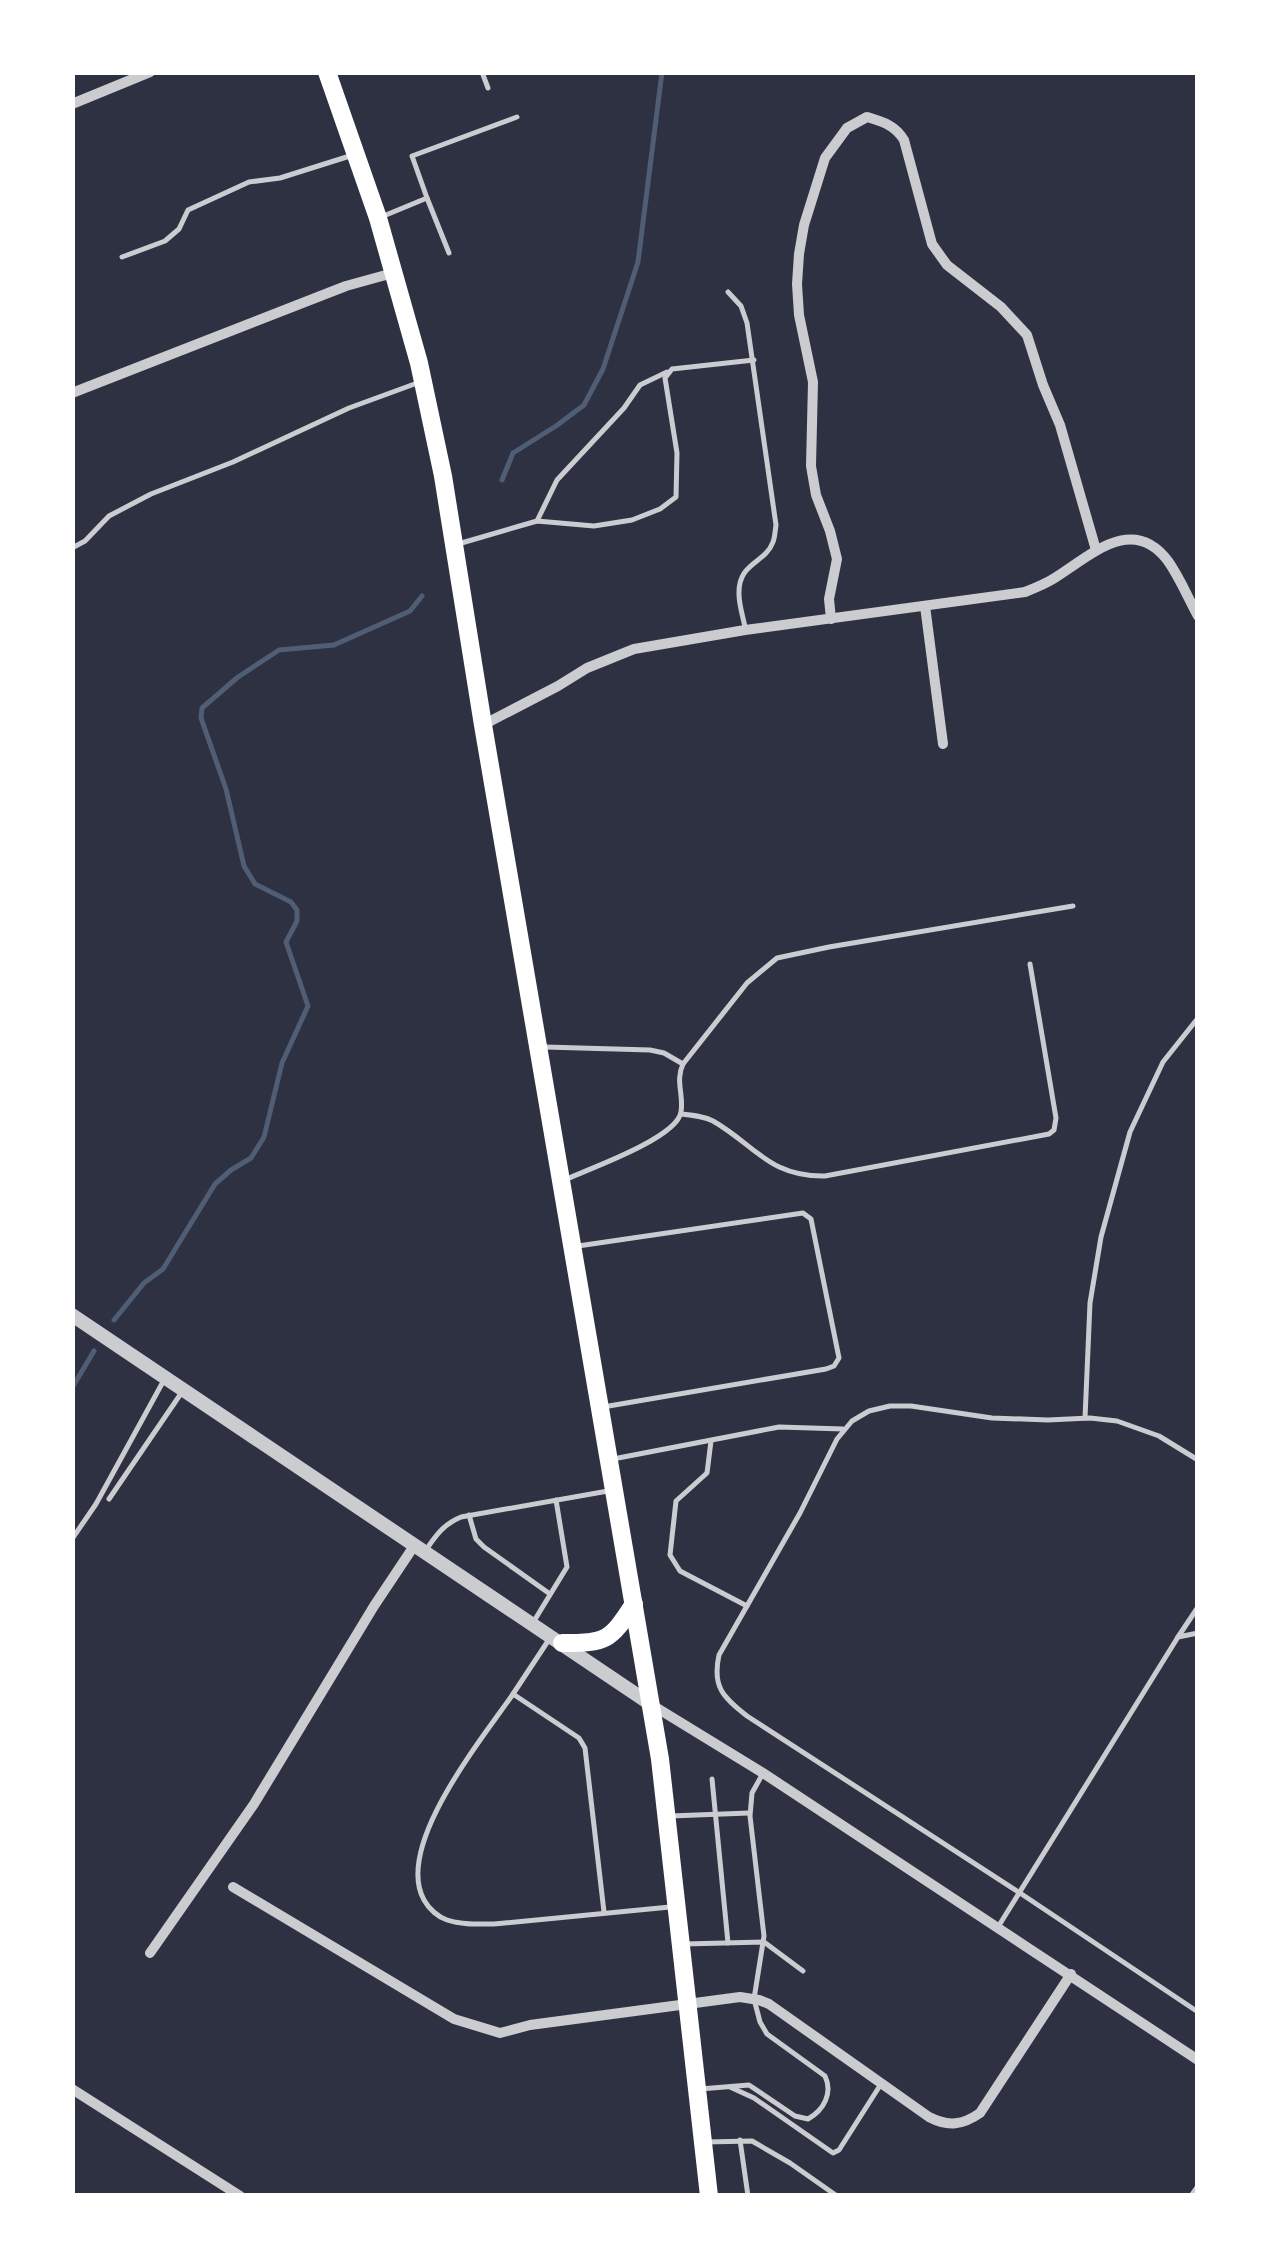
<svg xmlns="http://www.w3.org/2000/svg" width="1270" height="2268" font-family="'Open Sans',sans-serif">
<rect width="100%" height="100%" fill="#2d3142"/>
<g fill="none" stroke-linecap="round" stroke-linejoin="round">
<g stroke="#4f5d75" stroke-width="5">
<path d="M502 480 513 453 556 426 584 405 603 369 638 262 662 72"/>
<path d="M114 1320 144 1283 163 1269 215 1184 231 1170 251 1158 264 1137 282 1063 308 1006 286 942 297 921V910L291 902 255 884 244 866 226 789 201 718 202 708 238 677 279 650 334 645 410 611 422 596"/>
<path d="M72 1388 94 1351"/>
</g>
<g stroke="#caccd0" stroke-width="5">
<path d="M482 72 488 88"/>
<path d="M427 198 449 253"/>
<path d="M381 217 427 198 412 156 517 117"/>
<path d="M122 257 165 241 179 229 188 210 249 182 280 178 353 155"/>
<path d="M728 292 741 306 747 323 776 525C775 531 775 537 773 542 765 564 738 562 739 594 739 605 743 617 745 627"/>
<path d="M537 521 557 480 624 408 640 385 667 372"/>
<path d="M458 544 537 521 594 526 632 520 660 509 676 497 677 453 665 378 672 369 754 360"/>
<path d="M72 548 85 541 109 516 151 494 233 462 349 408 420 382"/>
<path d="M545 1047 650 1050 664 1053 683 1064"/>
<path d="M681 1114C692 1115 703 1116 713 1121 755 1145 769 1177 825 1176L1049 1134 1054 1130 1056 1118 1030 964"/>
<path d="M564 1180C589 1169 677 1138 681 1112 684 1095 675 1081 683 1064L747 983 777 958 829 947 1073 906"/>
<path d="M578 1246 803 1213 811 1219 839 1358 834 1366 826 1369 603 1407"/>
<path d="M1085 1418 1090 1303 1101 1237 1130 1132 1163 1062 1198 1018"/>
<path d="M711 1441 707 1473 676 1501 670 1555 680 1571 747 1606"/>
<path d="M613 1459 779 1427 843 1429"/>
<path d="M1198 1460 1159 1436 1117 1421 1090 1418 1048 1420 992 1418 911 1406H890L869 1411 852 1421 837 1439 800 1513 719 1655C712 1687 723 1697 747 1716L1020 1893 1198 2012"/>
<path d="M109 1499 182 1392"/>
<path d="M469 1515 476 1539 484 1547 550 1594"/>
<path d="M72 1539 96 1504 164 1380"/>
<path d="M426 1550C436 1535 444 1524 461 1517L608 1491"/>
<path d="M534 1621 567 1567 556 1500"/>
<path d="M1178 1637 1198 1607"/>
<path d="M513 1694 550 1638"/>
<path d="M712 1779 728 1943"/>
<path d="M670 1816 749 1813"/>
<path d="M604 1912 585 1748 579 1738 513 1694C482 1739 394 1846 424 1900 429 1909 438 1917 447 1920 462 1925 479 1924 494 1924L670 1907"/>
<path d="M998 1927 1178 1637 1198 1633"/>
<path d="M684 1944 764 1942 803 1971"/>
<path d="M730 2087 754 2098 833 2153 839 2150 881 2084"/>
<path d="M700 2089 749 2085 795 2116 808 2119C824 2110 833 2093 825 2076L767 2034 760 2022 754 1999 764 1936 750 1816 752 1793 762 1775"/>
<path d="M740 2140 748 2196"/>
<path d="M706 2142 752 2141 790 2163 837 2196"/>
<path d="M1191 2196 1198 2186"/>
</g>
<g stroke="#caccd0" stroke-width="10">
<path d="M72 104 150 72"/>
<path d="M72 393 346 286 393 273"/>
<path d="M925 606 943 744"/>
<path d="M831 619 829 599 837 559 830 531 816 495 811 466 813 382 799 315 797 284 799 254 804 225 825 158 847 128 867 117C883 122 895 125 904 140L932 244 947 265 1001 307 1027 335 1043 385 1060 425 1096 550"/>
<path d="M483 725 558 686 587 668 634 649 745 630 1025 592C1035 588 1045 584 1053 579 1089 557 1132 513 1168 561 1180 578 1188 598 1198 616"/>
<path d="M652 1705 763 1773 1198 2060"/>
<path d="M233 1887 454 2019 500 2033 530 2025 740 1997 759 2000 769 2004 929 2117C948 2127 963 2125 980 2113L1071 1974"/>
<path d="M150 1953 254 1804 374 1606 414 1546"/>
<path d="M72 2089 240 2196"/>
</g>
<path stroke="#caccd0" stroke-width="14" d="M72 1315C266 1445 459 1575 652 1705"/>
<g stroke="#fff" stroke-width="18">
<path d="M327 72 378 218 419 363 443 476 483 725 660 1759 709 2196"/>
<path d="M562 1643C607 1643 610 1641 634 1604"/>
</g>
</g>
<rect width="1270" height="2268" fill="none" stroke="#ffffff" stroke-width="150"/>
</svg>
